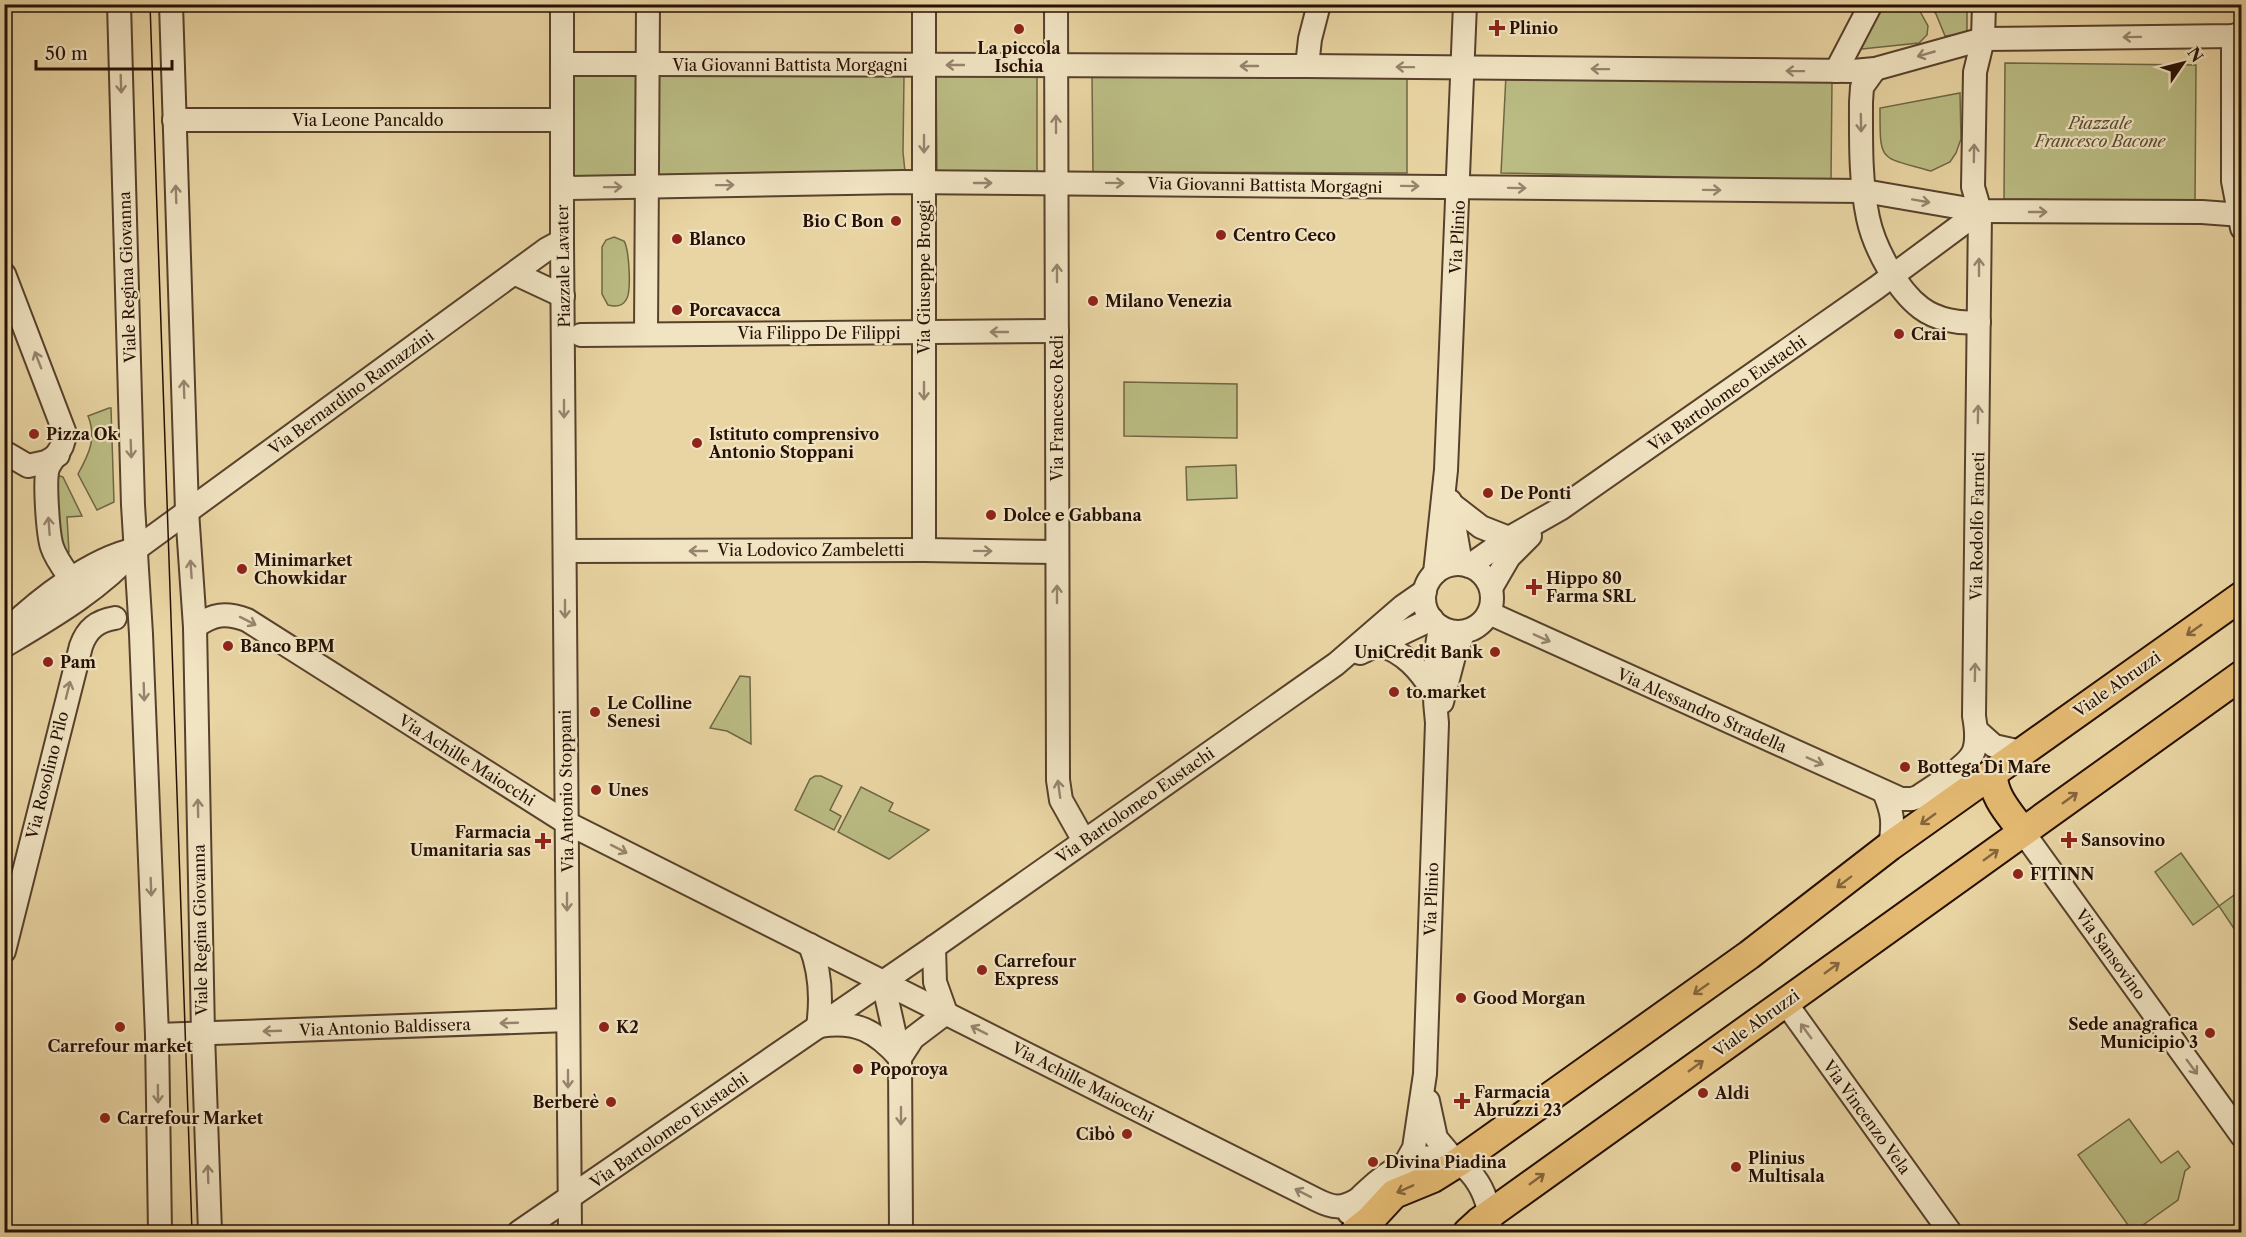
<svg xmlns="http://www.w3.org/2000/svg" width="2246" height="1237" font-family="'Libre Caslon Text',serif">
<rect width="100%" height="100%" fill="#e9d5a3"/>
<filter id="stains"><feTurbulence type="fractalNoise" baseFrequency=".00333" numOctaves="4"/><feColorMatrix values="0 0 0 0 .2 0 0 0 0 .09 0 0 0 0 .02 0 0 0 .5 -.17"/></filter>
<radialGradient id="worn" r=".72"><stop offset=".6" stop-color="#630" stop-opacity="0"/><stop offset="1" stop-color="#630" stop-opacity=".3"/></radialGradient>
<g fill="#babc83" stroke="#706644" stroke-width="1.5">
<path d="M1881 5H1918L1917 6 1928 26 1927 35 1919 43 1862 49 1860 47Z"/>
<path d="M1929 5H1967V30L1964 34 1945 36 1936 14Z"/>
<path d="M2005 63 2196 65 2195 202 2004 199Z"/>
<path d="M572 71 666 75 904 76 903 152 905 172 571 182Z"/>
<path d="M936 75H1037V172H937Z"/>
<path d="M1092 75H1407V173L1093 172Z"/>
<path d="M1506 75 1832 81 1831 180 1501 173Z"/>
<path d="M1960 93 1961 139 1956 153 1950 162 1931 171C1879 156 1880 164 1880 108Z"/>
<path d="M614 237 624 241C629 249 632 292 626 300 622 307 615 307 608 305L602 294V247L606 240Z"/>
<path d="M1124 382 1237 384V438L1124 436Z"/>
<path d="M109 408H111L114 502 97 510 78 474C89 454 97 438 88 416Z"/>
<path d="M1236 465 1237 498 1187 500 1186 467Z"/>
<path d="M60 476 63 477 82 516 67 517 69 552 62 556 57 545V478Z"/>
<path d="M740 676 750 677 751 744 727 731 710 728Z"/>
<path d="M815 776H821L842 786 830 810 841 816 834 830 795 810 810 779Z"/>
<path d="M861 787 893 803 889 811 929 830 889 859 838 832Z"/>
<path d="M2181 853 2219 906 2241 890V939L2219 906 2193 925 2155 872Z"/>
<path d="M2129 1119 2161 1163 2178 1151 2190 1167 2185 1171 2178 1200 2133 1232 2078 1155Z"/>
</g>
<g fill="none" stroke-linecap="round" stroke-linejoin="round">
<g stroke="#57412c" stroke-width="26">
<g id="minor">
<path d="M119 4 133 505 141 634 157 1035 160 1232"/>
<path d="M171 4 187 511 195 627 203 1034 210 1232"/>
<path d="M562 4V241L570 1232"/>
<path d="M1056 4 1058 780 1061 800 1084 841"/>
<path d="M2233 36V181L2242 228"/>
<path d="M1307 66 1310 39 1319 4"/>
<path d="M562 67 567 64H648L1307 66 1853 71 1875 69 1983 39 2233 36 2242 33"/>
<path d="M1875 69 1862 87 1861 102C1861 140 1860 180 1868 218 1874 247 1897 290 1921 308 1937 320 1960 324 1979 322"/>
<path d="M1836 71 1871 4"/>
<path d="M174 120H562"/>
<path d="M562 181 570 188 903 182 1864 191 1980 211 2202 212 2242 215"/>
<path d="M4 274 64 431C66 449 54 454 48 468 44 480 48 535 52 547 56 559 64 569 71 579"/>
<path d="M516 274 563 296"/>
<path d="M646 334 648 4"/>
<path d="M581 335 1057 331"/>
<path d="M4 452 28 466 46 462 58 455"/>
<path d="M1450 501 1461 564"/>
<path d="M1450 503 1481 527 1509 538"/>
<path d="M924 550V4"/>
<path d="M565 551 924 550 1057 552"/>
<circle cx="1458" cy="598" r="34"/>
<path d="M1469 566 1509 538 1560 509 1876 288 1980 211"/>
<path d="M1435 573 1446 470 1465 4"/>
<path d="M1491 588 1509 557 1530 536"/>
<path d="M1489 613 1901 799H1912L1918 797C1932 787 1966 768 1973 753 1978 742 1976 727 1974 716L1980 211 1973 187 1975 72 1983 39 1984 4"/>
<path d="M195 627C213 614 225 612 247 620L567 823 1317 1200C1333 1208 1341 1209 1357 1200"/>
<path d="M4 633C38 600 90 559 136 549"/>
<path d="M1379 644C1405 653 1419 669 1433 691"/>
<path d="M4 646C51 618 100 590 136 549L547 249 562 241"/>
<path d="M1360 653 1432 619"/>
<path d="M1442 702 1454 656 1464 632"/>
<path d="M1976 730 1994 746 2021 752"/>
<path d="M1884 792C1893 813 1894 823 1890 846"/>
<path d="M2023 832 2242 1136"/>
<path d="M810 945C821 972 822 998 818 1027"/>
<path d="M934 947 935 982 946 1013"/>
<path d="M4 951 81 646C87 629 97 621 115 618"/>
<path d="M883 982 900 1058 901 1232"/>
<path d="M1785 1002 1950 1232"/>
<path d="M820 1026C856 1020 876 1031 900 1058"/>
<path d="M157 1035 568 1020"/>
<path d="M900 1058 913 1038 946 1013"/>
<path d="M1428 1101 1436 1138 1457 1163"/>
<path d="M1405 1164 1414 1148 1425 1074 1437 723C1433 690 1434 660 1440 627"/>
<path d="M1349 1213C1355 1200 1367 1191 1377 1182 1394 1168 1414 1156 1436 1157 1473 1157 1493 1201 1490 1232"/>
<path d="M519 1232 934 947 1336 664 1402 607 1425 591"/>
</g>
</g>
<g stroke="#261005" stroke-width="32">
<g id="major">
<path d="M1993 773C1992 796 2010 814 2023 832"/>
<path d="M1355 1232 1370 1220 1394 1194 1433 1178 1457 1163 1749 955 1890 846 2242 596"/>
<path d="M1468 1232 1479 1222 2242 675"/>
</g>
</g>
<use href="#minor" stroke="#f1e4c3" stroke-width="22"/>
<use href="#major" stroke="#e4ba72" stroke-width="28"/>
<path stroke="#261005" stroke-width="1.5" d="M150 4 192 1232"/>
</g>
<defs><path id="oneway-shaft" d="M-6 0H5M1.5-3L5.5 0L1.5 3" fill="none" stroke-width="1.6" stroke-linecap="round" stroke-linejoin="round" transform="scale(1.5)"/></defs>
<g stroke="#96856e">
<use href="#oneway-shaft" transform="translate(2132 37) rotate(179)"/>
<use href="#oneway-shaft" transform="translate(1926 54) rotate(164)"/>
<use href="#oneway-shaft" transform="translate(955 65) rotate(-180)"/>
<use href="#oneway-shaft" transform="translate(1249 66) rotate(-180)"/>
<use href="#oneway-shaft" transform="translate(1405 67) rotate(-179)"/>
<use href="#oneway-shaft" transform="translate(1600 69) rotate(-179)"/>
<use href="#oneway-shaft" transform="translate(1795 71) rotate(-179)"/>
<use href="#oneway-shaft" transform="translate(121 84) rotate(88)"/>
<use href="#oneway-shaft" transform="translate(1861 123) rotate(89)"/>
<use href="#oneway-shaft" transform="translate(1056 124) rotate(-90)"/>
<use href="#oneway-shaft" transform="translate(924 144) rotate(90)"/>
<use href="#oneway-shaft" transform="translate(1974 153) rotate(-89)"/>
<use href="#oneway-shaft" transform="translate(983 183)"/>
<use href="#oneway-shaft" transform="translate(1115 183) rotate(1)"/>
<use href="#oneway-shaft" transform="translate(725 185) rotate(-1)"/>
<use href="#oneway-shaft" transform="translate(1410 186) rotate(1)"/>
<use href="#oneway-shaft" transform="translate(613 187) rotate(-1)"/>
<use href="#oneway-shaft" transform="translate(1517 188) rotate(1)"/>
<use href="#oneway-shaft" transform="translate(1712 190) rotate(1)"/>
<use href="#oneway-shaft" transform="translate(176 194) rotate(-92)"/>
<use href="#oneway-shaft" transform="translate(1921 201) rotate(10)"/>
<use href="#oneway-shaft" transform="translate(2038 212)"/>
<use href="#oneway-shaft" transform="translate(1979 267) rotate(-90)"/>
<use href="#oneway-shaft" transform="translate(1057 273) rotate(-90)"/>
<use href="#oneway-shaft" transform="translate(999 332) rotate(180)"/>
<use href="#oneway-shaft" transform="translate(38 360) rotate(-111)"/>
<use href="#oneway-shaft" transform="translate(184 389) rotate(-92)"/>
<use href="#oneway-shaft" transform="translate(924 391) rotate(90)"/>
<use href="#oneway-shaft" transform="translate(564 409) rotate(90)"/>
<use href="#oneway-shaft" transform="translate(1978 414) rotate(-89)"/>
<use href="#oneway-shaft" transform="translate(131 449) rotate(88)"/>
<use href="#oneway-shaft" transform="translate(49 526) rotate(-94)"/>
<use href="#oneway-shaft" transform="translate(698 551) rotate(180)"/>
<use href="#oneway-shaft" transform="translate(983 551) rotate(1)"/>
<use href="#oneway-shaft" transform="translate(191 569) rotate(-94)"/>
<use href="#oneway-shaft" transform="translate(1057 594) rotate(-90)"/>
<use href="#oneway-shaft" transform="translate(565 609) rotate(90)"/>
<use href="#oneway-shaft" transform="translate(248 621) rotate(27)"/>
<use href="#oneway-shaft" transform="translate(1542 638) rotate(24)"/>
<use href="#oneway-shaft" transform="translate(1975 672) rotate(-89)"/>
<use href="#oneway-shaft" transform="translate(68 690) rotate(-76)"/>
<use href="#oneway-shaft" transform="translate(144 692) rotate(88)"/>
<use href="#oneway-shaft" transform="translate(1815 761) rotate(24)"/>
<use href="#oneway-shaft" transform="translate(1059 789) rotate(-98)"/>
<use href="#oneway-shaft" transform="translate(198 808) rotate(-91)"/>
<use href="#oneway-shaft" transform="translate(619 849) rotate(27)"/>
<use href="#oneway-shaft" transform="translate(151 887) rotate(88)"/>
<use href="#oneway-shaft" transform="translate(567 902) rotate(90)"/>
<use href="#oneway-shaft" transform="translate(509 1023) rotate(178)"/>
<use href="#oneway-shaft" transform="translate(979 1030) rotate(-153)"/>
<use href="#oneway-shaft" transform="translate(272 1031) rotate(178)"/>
<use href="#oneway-shaft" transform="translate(1806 1031) rotate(-126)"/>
<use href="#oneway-shaft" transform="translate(2192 1067) rotate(54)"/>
<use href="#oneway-shaft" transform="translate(568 1079) rotate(90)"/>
<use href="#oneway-shaft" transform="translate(158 1094) rotate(89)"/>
<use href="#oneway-shaft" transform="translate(901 1116) rotate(90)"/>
<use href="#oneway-shaft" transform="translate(208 1174) rotate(-92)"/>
<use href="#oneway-shaft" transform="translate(1303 1193) rotate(-153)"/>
</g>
<g stroke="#85653c">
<use href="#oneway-shaft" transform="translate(2194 630) rotate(145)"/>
<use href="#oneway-shaft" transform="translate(2070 798) rotate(-36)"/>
<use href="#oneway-shaft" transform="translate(1928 819) rotate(144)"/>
<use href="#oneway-shaft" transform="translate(1991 855) rotate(-36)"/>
<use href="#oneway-shaft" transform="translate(1844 882) rotate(143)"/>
<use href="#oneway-shaft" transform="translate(1832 968) rotate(-36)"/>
<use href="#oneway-shaft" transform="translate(1701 989) rotate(145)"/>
<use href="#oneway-shaft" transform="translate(1696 1066) rotate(-36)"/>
<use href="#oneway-shaft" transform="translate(1537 1179) rotate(-36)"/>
<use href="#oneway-shaft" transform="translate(1405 1189) rotate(156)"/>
</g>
<g fill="#8f2418" stroke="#f1e4c3" stroke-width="2">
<path d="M1494 19h6v6h6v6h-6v6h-6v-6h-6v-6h6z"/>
<circle cx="1019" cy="29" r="6"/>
<circle cx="896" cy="221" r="6"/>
<circle cx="1221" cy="235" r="6"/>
<circle cx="677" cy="239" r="6"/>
<circle cx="1093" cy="301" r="6"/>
<circle cx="677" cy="310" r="6"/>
<circle cx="1899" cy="334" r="6"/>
<circle cx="34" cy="434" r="6"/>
<circle cx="697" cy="443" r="6"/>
<circle cx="1488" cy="493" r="6"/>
<circle cx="991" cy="515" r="6"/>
<circle cx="242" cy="569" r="6"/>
<path d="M1531 578h6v6h6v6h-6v6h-6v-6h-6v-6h6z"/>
<circle cx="228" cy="646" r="6"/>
<circle cx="1495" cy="652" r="6"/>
<circle cx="48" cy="662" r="6"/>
<circle cx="1394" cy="692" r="6"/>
<circle cx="595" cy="712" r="6"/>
<circle cx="1905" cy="767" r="6"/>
<circle cx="596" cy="790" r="6"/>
<path d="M2066 831h6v6h6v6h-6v6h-6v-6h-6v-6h6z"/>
<path d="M540 832h6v6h6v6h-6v6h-6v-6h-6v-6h6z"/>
<circle cx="2018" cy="874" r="6"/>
<circle cx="982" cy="970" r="6"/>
<circle cx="1461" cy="998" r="6"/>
<circle cx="120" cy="1027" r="6"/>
<circle cx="604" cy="1027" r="6"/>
<circle cx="2210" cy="1033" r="6"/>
<circle cx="858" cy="1069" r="6"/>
<circle cx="1703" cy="1093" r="6"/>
<path d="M1459 1092h6v6h6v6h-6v6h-6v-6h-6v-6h6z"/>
<circle cx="611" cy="1102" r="6"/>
<circle cx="105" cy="1118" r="6"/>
<circle cx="1127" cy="1134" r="6"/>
<circle cx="1373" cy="1162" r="6"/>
<circle cx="1736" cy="1167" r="6"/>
</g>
<g text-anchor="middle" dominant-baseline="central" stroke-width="4.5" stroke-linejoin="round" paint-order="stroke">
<g font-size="16" font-weight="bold" fill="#261005" stroke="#f1e4c3" text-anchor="start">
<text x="1509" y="28">Plinio</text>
<text x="1019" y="48" text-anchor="middle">La piccola<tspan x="1019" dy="18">Ischia</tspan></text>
<text x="884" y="221" text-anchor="end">Bio C Bon</text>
<text x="1233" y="235">Centro Ceco</text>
<text x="689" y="239">Blanco</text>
<text x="1105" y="301">Milano Venezia</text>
<text x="689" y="310">Porcavacca</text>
<text x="1911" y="334">Crai</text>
<text x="46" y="434">Pizza Ok</text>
<text x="709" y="434">Istituto comprensivo<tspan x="709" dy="18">Antonio Stoppani</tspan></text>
<text x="1500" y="493">De Ponti</text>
<text x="1003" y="515">Dolce e Gabbana</text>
<text x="254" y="560">Minimarket<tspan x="254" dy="18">Chowkidar</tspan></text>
<text x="1546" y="578">Hippo 80<tspan x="1546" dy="18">Farma SRL</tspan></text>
<text x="240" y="646">Banco BPM</text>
<text x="1483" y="652" text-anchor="end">UniCredit Bank</text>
<text x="60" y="662">Pam</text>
<text x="1406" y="692">to.market</text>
<text x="607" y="703">Le Colline<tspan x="607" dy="18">Senesi</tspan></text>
<text x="1917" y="767">Bottega Di Mare</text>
<text x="608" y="790">Unes</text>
<text x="531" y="832" text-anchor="end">Farmacia<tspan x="531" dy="18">Umanitaria sas</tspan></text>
<text x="2081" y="840">Sansovino</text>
<text x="2030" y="874">FITINN</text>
<text x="994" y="961">Carrefour<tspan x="994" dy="18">Express</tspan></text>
<text x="1473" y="998">Good Morgan</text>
<text x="2198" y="1024" text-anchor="end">Sede anagrafica<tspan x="2198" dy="18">Municipio 3</tspan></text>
<text x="616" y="1027">K2</text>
<text x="120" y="1046" text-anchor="middle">Carrefour market</text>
<text x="870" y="1069">Poporoya</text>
<text x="1474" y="1092">Farmacia<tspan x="1474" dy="18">Abruzzi 23</tspan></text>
<text x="1715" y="1093">Aldi</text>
<text x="599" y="1102" text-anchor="end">Berberè</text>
<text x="117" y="1118">Carrefour Market</text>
<text x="1115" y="1134" text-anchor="end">Cibò</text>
<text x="1748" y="1158">Plinius<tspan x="1748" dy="18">Multisala</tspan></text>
<text x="1385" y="1162">Divina Piadina</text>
</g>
<g font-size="16" fill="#261005" stroke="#f1e4c3">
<text x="790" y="65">Via Giovanni Battista Morgagni</text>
<text x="368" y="120">Via Leone Pancaldo</text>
<text transform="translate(1265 185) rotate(1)">Via Giovanni Battista Morgagni</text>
<text transform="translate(1457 237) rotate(-87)">Via Plinio</text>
<text transform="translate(563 266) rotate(-91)">Piazzale Lavater</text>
<text transform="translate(127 277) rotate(-92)">Viale Regina Giovanna</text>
<text transform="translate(924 277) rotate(-90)">Via Giuseppe Broggi</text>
<text x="819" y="333">Via Filippo De Filippi</text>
<text transform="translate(351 392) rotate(-36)">Via Bernardino Ramazzini</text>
<text transform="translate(1727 393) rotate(-35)">Via Bartolomeo Eustachi</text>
<text transform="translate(1057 408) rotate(-90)">Via Francesco Redi</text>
<text transform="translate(1977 526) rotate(-89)">Via Rodolfo Farneti</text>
<text x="811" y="550">Via Lodovico Zambeletti</text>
<text transform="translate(2117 684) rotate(-35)">Viale Abruzzi</text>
<text transform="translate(1702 710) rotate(24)">Via Alessandro Stradella</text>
<text transform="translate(467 760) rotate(32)">Via Achille Maiocchi</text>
<text transform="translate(47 775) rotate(-76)">Via Rosolino Pilo</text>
<text transform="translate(566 791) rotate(-91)">Via Antonio Stoppani</text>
<text transform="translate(1135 805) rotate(-35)">Via Bartolomeo Eustachi</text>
<text transform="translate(1431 899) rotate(-88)">Via Plinio</text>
<text transform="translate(200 930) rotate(-91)">Viale Regina Giovanna</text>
<text transform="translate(2111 954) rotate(54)">Via Sansovino</text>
<text transform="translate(1756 1023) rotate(-36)">Viale Abruzzi</text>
<text transform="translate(385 1027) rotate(-2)">Via Antonio Baldissera</text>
<text transform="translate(1083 1082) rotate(27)">Via Achille Maiocchi</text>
<text transform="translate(1867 1117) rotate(54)">Via Vincenzo Vela</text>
<text transform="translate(669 1130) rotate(-35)">Via Bartolomeo Eustachi</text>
</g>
<g font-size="16" font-style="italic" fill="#5a4c31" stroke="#f1e4c3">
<text x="2100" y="123">Piazzale<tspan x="2100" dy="18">Francesco Bacone</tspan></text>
</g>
</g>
<rect width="2246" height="1237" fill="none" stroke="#e9d5a3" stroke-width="24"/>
<rect x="6" y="6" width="2234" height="1225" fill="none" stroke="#261005" stroke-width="3"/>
<rect x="12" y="12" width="2222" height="1213" fill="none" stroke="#261005" stroke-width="1.5"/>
<g transform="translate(2183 63) rotate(55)" stroke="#f1e4c3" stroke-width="4.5" paint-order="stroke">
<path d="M0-4.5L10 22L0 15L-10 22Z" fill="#261005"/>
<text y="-9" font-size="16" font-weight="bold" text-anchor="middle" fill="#261005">N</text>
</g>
<path d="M36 60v9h136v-9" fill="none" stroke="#261005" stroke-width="3"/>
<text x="45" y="60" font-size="18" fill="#261005" stroke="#f1e4c3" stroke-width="4.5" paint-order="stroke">50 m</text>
<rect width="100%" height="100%" filter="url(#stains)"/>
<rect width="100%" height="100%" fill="url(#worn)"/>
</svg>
